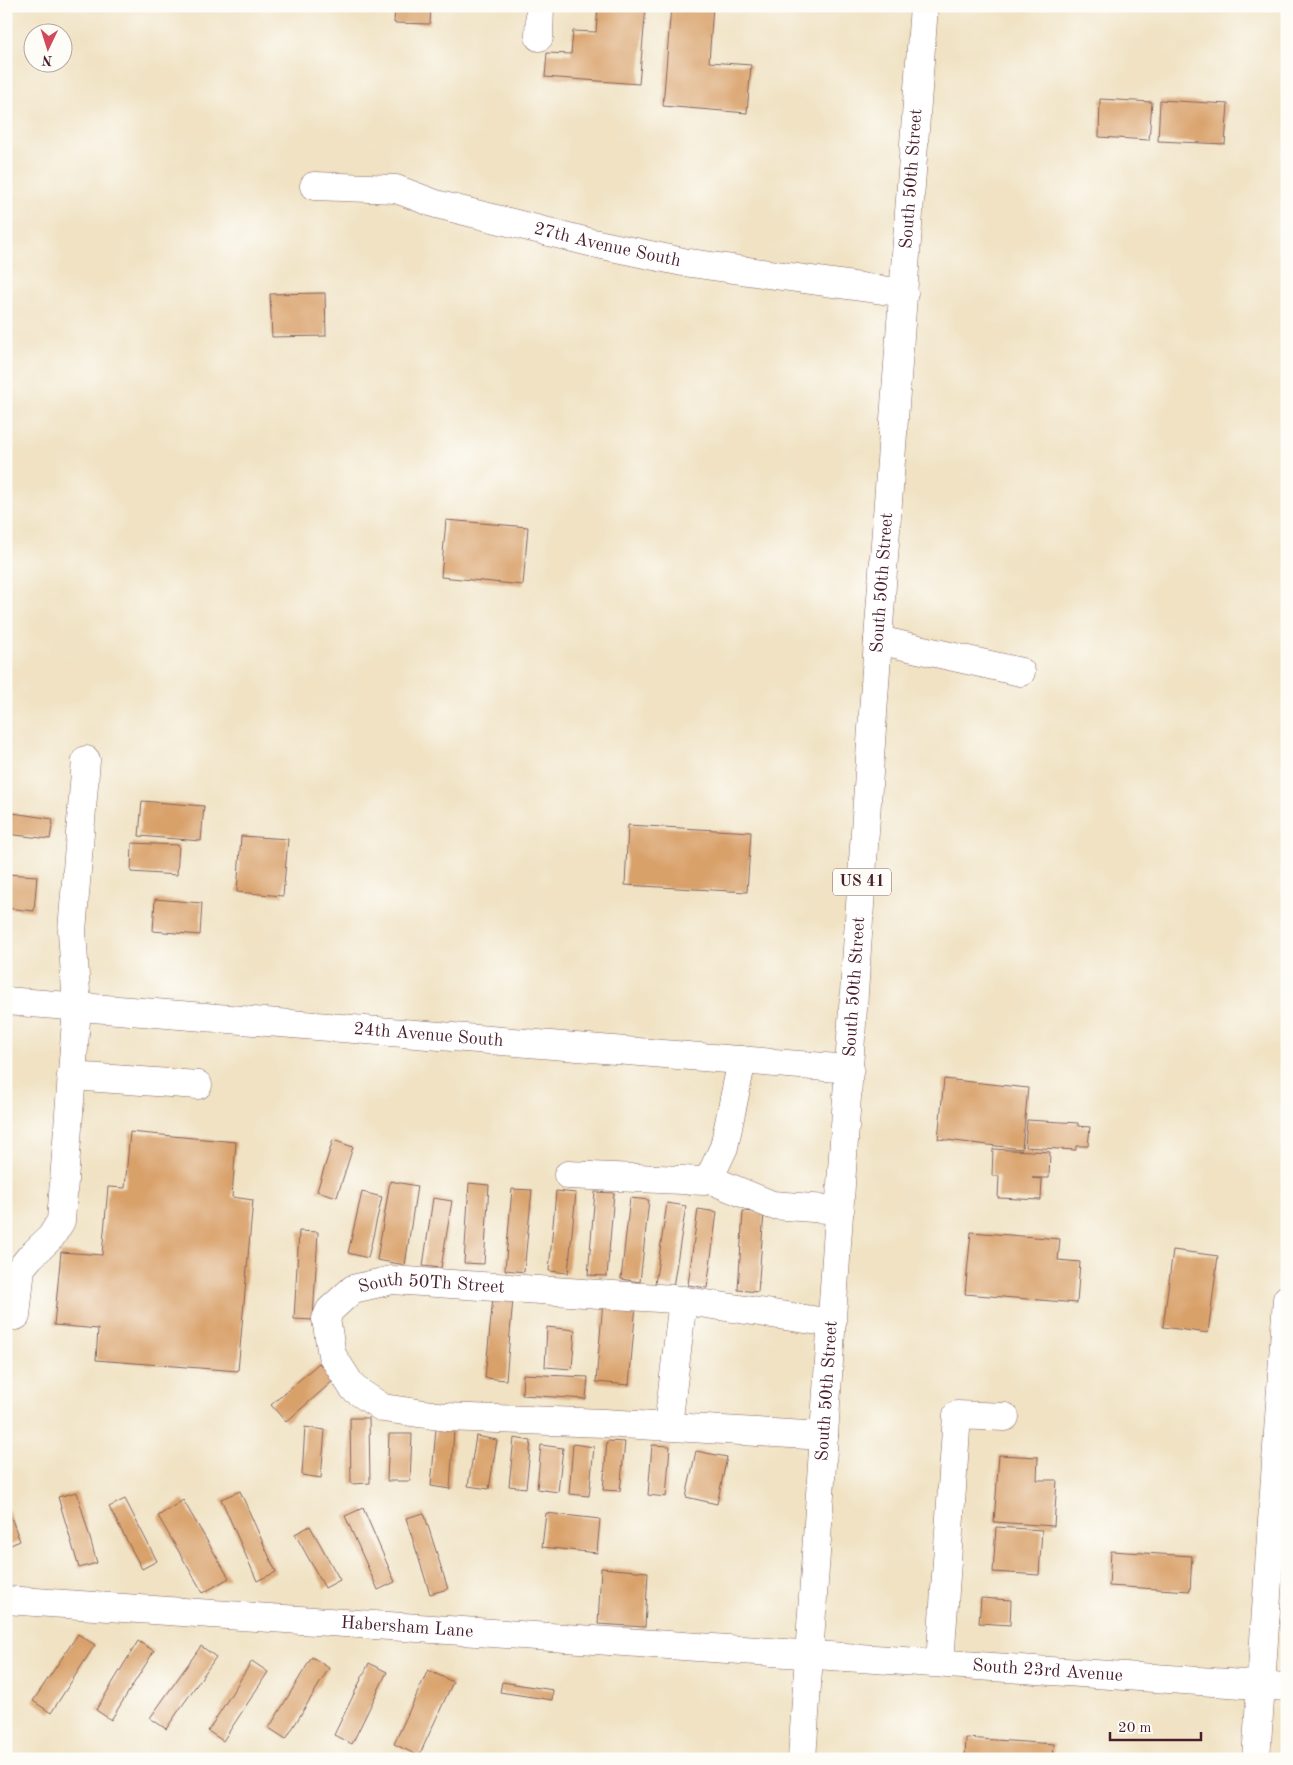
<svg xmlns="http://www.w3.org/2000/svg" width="1293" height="1765" font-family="'Old Standard TT',serif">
<rect width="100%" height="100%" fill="#fdfcf7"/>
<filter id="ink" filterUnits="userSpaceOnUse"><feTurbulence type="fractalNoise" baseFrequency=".02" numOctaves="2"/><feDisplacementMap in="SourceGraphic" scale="10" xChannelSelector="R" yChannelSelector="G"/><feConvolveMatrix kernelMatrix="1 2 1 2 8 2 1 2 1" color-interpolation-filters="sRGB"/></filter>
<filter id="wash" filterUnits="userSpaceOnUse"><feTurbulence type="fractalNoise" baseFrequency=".0096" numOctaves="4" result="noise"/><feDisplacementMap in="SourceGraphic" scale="20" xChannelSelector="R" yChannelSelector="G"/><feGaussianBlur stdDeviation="1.12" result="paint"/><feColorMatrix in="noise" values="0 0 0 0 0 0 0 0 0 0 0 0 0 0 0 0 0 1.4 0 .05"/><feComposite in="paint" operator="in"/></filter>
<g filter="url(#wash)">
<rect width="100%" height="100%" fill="#f0e2c3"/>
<g id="blocks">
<g fill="#d9a16a">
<path d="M395 6H431L430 24 394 23Z"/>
<path d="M598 6H646L639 84 545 77 547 53 571 54 573 31 596 32Z"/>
<path d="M671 6H713L709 62 751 65 747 113 663 106Z"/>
<path d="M1100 99 1152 102 1149 140 1099 137Z"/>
<path d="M1160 100 1228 104 1225 144 1158 141Z"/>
<path d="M325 293 326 336 272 337 270 294Z"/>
<path d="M446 520 528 527 523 585 441 577Z"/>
<path d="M142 801 204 806 201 841 139 836Z"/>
<path d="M6 812 53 819 50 839 6 834Z"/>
<path d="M628 825 751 832 747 892 625 885Z"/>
<path d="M241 836 288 839 283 896 237 892Z"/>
<path d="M132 843 179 845 177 875 131 872Z"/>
<path d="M6 874 37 876 34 911 6 908Z"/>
<path d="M155 899 202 903 200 935 153 931Z"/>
<path d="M944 1079 1028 1088 1022 1149 938 1139Z"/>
<path d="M1027 1120 1078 1123V1126L1090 1127 1088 1146H1076V1150L1025 1147Z"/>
<path d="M130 1132 236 1142 232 1197 253 1200 238 1371 96 1360 98 1329 54 1325 61 1252 102 1255 108 1187 125 1188Z"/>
<path d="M333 1140 353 1147 337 1197 317 1191Z"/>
<path d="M993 1149 1050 1152 1049 1178H1032L1042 1179 1041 1200 998 1198 999 1176H992Z"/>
<path d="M390 1181 417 1186 405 1265 377 1260Z"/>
<path d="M469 1183 489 1185 484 1264 464 1263Z"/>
<path d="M512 1189 532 1190 524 1272 505 1270Z"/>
<path d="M556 1191 576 1193 568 1273 549 1271Z"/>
<path d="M362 1192 382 1197 368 1258 348 1253Z"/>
<path d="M595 1192 614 1193 607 1276 588 1275Z"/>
<path d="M433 1198 452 1201 441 1268 423 1266Z"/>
<path d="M630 1198 649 1200 640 1282 621 1279Z"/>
<path d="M667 1203 686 1206 673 1287 655 1284Z"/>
<path d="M698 1209 717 1212 707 1288 688 1285Z"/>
<path d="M743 1211 764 1213 758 1292 738 1290Z"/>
<path d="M299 1231 318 1232 313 1320 294 1319Z"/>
<path d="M971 1232 1060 1239 1058 1260 1080 1262 1077 1303 965 1294Z"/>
<path d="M1173 1250 1218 1256 1208 1333 1163 1327Z"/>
<path d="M493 1297 513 1299 506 1380 485 1378Z"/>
<path d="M603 1302 636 1305 629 1385 596 1382Z"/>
<path d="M547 1327 575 1330 572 1369 545 1367Z"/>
<path d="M319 1363 334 1380 286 1422 271 1405Z"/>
<path d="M523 1374 588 1377 586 1399 522 1395Z"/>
<path d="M350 1418H369L370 1483 351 1484Z"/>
<path d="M305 1427 325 1430 321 1478 302 1475Z"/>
<path d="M436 1429 454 1430 450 1489 431 1486Z"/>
<path d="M389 1434H412L410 1481H387Z"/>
<path d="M476 1436 497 1440 489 1489 468 1486Z"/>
<path d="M514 1438 531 1441 526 1488 509 1486Z"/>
<path d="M607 1441 625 1442 620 1491 603 1490Z"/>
<path d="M573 1444 594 1447 589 1496 569 1494Z"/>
<path d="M541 1445 563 1448 558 1492 537 1489Z"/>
<path d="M652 1445 670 1446 666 1497 648 1495Z"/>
<path d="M696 1451 727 1457 717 1504 686 1497Z"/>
<path d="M999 1455 1038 1457 1037 1480H1057L1054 1526 994 1522Z"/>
<path d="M240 1491 276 1572 257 1581 221 1499Z"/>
<path d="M77 1492 97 1563 79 1568 58 1497Z"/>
<path d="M125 1499 157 1561 142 1569 109 1507Z"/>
<path d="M183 1500 229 1578 203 1593 158 1516Z"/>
<path d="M6 1504 20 1541 6 1547Z"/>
<path d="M363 1508 395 1582 378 1590 345 1516Z"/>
<path d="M424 1513 448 1589 430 1594 406 1518Z"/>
<path d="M546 1513 600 1519 597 1553 542 1547Z"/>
<path d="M310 1526 340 1580 325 1588 295 1534Z"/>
<path d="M996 1527 1042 1530 1039 1575 993 1572Z"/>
<path d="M1111 1551 1192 1556 1190 1591 1109 1586Z"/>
<path d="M601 1568 648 1572 645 1627 598 1624Z"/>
<path d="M981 1598 1011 1600 1010 1625 979 1623Z"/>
<path d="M78 1634 95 1645 51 1713 33 1701Z"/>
<path d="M138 1641 154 1651 111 1720 96 1710Z"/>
<path d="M201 1646 216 1657 166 1729 150 1718Z"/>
<path d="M312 1657 329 1668 286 1739 269 1728Z"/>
<path d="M252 1661 268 1672 223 1741 208 1731Z"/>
<path d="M369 1663 387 1672 352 1744 334 1735Z"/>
<path d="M428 1670 453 1682 419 1756 394 1744Z"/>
<path d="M502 1682 553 1690 552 1700 500 1692Z"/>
<path d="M966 1738 1054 1744 1053 1759H965Z"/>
</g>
</g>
</g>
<g filter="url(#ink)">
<use href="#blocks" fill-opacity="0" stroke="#846360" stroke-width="1"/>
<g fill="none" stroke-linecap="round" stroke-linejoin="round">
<g stroke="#846360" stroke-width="29">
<g id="minor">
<path d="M539 37 540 6"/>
<path id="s1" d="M314 186 396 189 436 204 593 243 683 262 904 293"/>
<path d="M878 640 1021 672"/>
<path id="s2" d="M6 1001 850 1069"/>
<path d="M71 1076 198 1085"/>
<path d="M568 1175 705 1181 709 1179 724 1147 742 1060"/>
<path d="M709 1179 772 1205 840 1210"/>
<path d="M16 1316 21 1268 30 1257 51 1237 61 1221 77 1007 72 931 86 760"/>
<path d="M668 1426 683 1300"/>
<path id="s3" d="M824 1436 604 1423 446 1417 383 1408 353 1388 332 1355 326 1319 330 1310 353 1289 392 1280 673 1299 832 1323"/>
<path id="s4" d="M6 1600 1287 1687"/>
<path d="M940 1663 957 1415 1005 1417"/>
<path d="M1256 1759 1287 1299"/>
</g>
</g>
<g stroke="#846360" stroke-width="29">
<g id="major">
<path id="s5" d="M802 1759 878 640 924 6"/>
</g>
</g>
<use href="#minor" stroke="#fff" stroke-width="28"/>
<use href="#major" stroke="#fff" stroke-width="28"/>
</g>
</g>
<g text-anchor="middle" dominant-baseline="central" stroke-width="4" stroke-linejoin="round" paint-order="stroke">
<rect fill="#fdfcf7" stroke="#806168" stroke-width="1" x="833" y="868.5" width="58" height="27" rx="4"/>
<g font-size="16" font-weight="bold" fill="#4a1f2b">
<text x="862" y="882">US 41</text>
</g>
<g font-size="18" fill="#4a1f2b" stroke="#fdfcf7">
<text stroke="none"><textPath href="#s5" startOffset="1584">South 50th Street</textPath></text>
<text stroke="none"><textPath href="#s1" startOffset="301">27th Avenue South</textPath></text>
<text stroke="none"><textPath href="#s5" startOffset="1179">South 50th Street</textPath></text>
<text stroke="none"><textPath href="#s5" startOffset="774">South 50th Street</textPath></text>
<text stroke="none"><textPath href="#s2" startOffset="424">24th Avenue South</textPath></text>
<text stroke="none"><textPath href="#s3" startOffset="674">South 50Th Street</textPath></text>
<text stroke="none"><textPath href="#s5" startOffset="369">South 50th Street</textPath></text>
<text stroke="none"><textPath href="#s4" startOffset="402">Habersham Lane</textPath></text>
<text stroke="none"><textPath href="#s4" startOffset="1044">South 23rd Avenue</textPath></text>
</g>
</g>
<rect width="1293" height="1765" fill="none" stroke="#fdfcf7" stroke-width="25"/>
<g transform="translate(48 48) rotate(184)"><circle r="24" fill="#fdfcf7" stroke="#b5a4a5"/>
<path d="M0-4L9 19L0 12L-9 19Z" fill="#d1495b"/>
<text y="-8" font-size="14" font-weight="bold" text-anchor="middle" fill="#4a1f2b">N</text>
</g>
<path d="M1110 1732v8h91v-8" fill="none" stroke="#4a1f2b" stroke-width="2.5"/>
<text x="1118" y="1732" font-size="15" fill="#4a1f2b" stroke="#fdfcf7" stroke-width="4" paint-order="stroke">20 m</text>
</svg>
